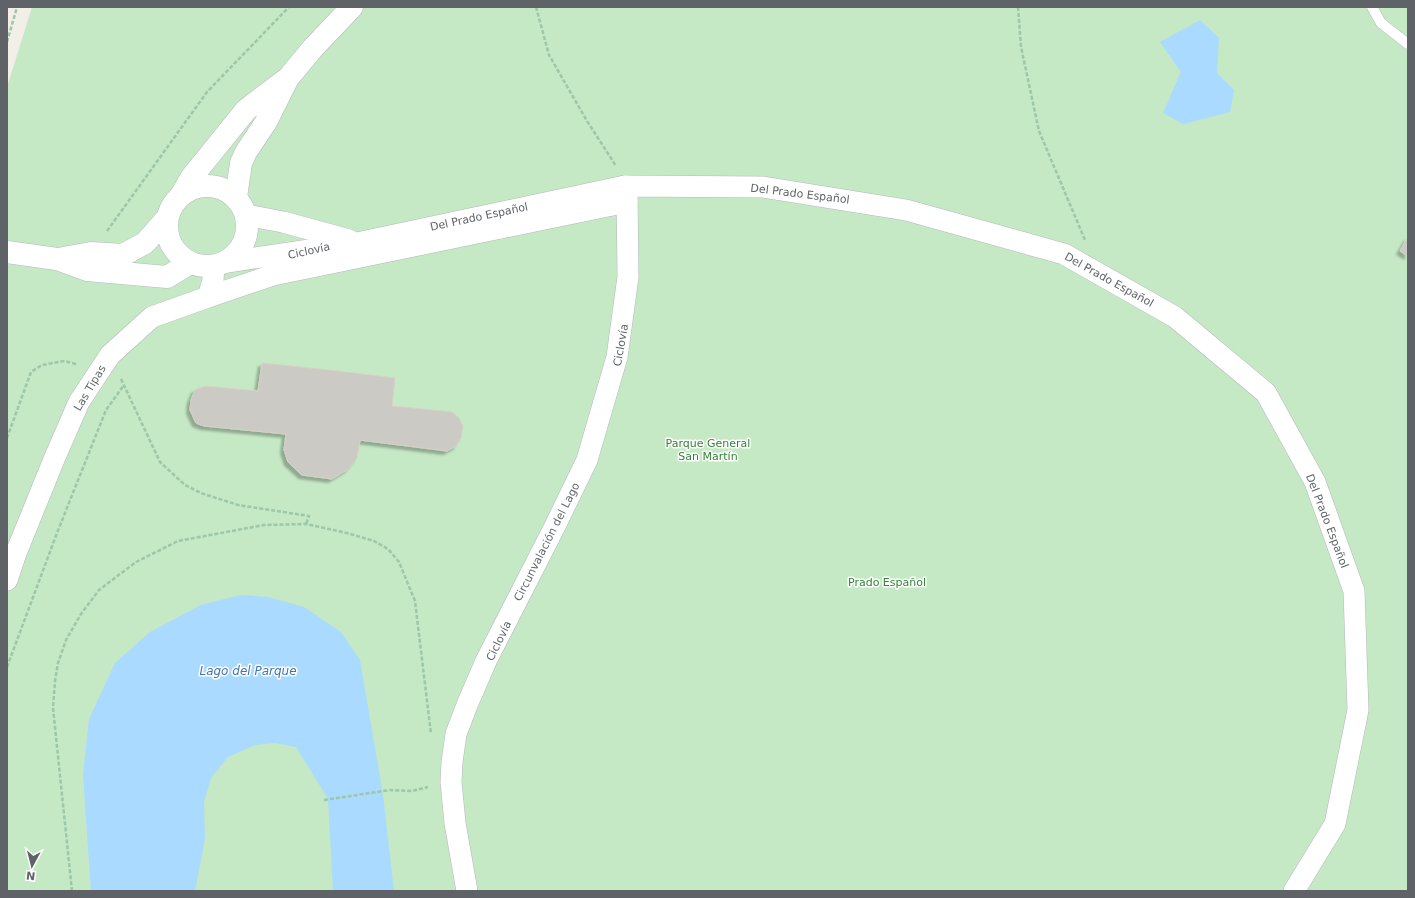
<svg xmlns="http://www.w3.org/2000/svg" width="1415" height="898" font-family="'DejaVu Sans',sans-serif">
<defs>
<filter id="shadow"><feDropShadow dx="-3.5" dy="3.5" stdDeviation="1" flood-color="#0004"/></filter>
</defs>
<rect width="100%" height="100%" fill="#f1efe8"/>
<path fill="#c5e8c5" d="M32 7H1408V891H7V87Z"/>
<g fill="#aadaff">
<path d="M1200 20 1219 38 1217 73 1234 90 1230 112 1183 124 1163 113 1181 72 1160 42Z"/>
<path d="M241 595 268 597 304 607 341 632 360 660 383 795 394 891H333L328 799 296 747 275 743 255 745 228 757 211 778 204 802 205 839 195 891H91L83 775 89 719 115 663 150 632 201 605Z"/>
</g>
<g fill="#cccac5" stroke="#d6d1c6" filter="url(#shadow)">
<path d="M1408 237V256L1400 251Z"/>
<path d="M262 363 329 370 395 378 392 406 452 412 459 418 463 426 461 438 456 446 447 451 360 440 357 458 348 469 332 479 302 475 288 462 284 450 286 434 204 426 196 423 190 410 191 400 195 390 205 386 258 391Z"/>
</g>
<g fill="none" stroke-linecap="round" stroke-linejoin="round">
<g stroke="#b5b8bc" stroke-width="11">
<path id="lane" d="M1372 7 1381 23 1408 44"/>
</g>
<g stroke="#b5b8bc" stroke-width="22">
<g id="street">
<path d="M246 215 283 222 349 240"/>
<path d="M227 262 357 243 625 186 763 187 906 210 1064 254 1175 317 1266 393 1315 482 1354 591 1358 710 1335 824 1294 891"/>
<path d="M208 297 273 275 627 202"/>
<path d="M7 580 16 553 55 457 79 402 110 355 152 317 208 297 213 280 214 266"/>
<path d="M467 891 455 823 451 782 452 762 456 734 467 705 486 661 555 526 587 460 617 357 628 277 627 192 625 186"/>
</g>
</g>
<g stroke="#b6babf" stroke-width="23">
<g id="secondary">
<circle cx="207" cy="226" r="40"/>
<path d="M182 194 191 178 246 110 284 81"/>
<path d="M236 197 241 163 246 152 266 122 288 78 313 48 352 7"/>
<path d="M7 252 57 259 87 270 167 277 190 263"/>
<path d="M58 259 91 253 123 255 145 243 167 218"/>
</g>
</g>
<g stroke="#9cc7a9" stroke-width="2.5" stroke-dasharray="4 2" stroke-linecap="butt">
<path d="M536 7 549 55 587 121 616 166"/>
<path d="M1018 7 1021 47 1039 131 1085 240"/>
<path d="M7 42 17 7"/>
<path d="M107 231 207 92 289 7"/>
<path d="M121 379 160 462 185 485 201 493 238 505 309 516 306 524"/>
<path d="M7 438 31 372 42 365 64 361 76 364"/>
<path d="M7 667 57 533 106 410 124 385"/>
<path d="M324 800 390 790 412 791 428 787"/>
<path d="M72 891 53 708 55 681 58 663 66 640 81 614 99 590 136 562 178 541 264 525 306 524 347 533 374 541 388 549 399 562 415 601 431 734"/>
</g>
<use href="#lane" stroke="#fff" stroke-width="10"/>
<use href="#street" stroke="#fff" stroke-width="21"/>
<use href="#secondary" stroke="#fff" stroke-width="22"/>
</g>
<g text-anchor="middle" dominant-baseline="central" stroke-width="3" stroke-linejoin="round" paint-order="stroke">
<g font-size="11" fill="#5f6368" stroke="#fff">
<text transform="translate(800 194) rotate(7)">Del Prado Español</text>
<text transform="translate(479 217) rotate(-12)">Del Prado Español</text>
<text transform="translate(309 251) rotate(-12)">Ciclovía</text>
<text transform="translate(1109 280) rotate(29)">Del Prado Español</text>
<text transform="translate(621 345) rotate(-80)">Ciclovía</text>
<text transform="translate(90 388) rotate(-59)">Las Tipas</text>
<text transform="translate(1327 521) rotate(69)">Del Prado Español</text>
<text transform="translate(547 542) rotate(-63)">Circunvalación del Lago</text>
<text transform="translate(499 641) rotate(-64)">Ciclovía</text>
</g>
<g font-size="11" fill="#348238" stroke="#fff">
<text x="708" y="443">Parque General<tspan x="708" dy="13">San Martín</tspan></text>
<text x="887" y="582">Prado Español</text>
</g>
<g font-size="12" font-style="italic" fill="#4174aa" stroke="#fff">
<text x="248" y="671">Lago del Parque</text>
</g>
</g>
<rect width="1415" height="898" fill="none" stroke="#5f6368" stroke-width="16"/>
<g transform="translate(32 866) rotate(187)" stroke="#ffffff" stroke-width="3" paint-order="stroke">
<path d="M0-3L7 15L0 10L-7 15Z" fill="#5f6368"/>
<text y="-6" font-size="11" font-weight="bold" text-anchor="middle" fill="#5f6368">N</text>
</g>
</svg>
